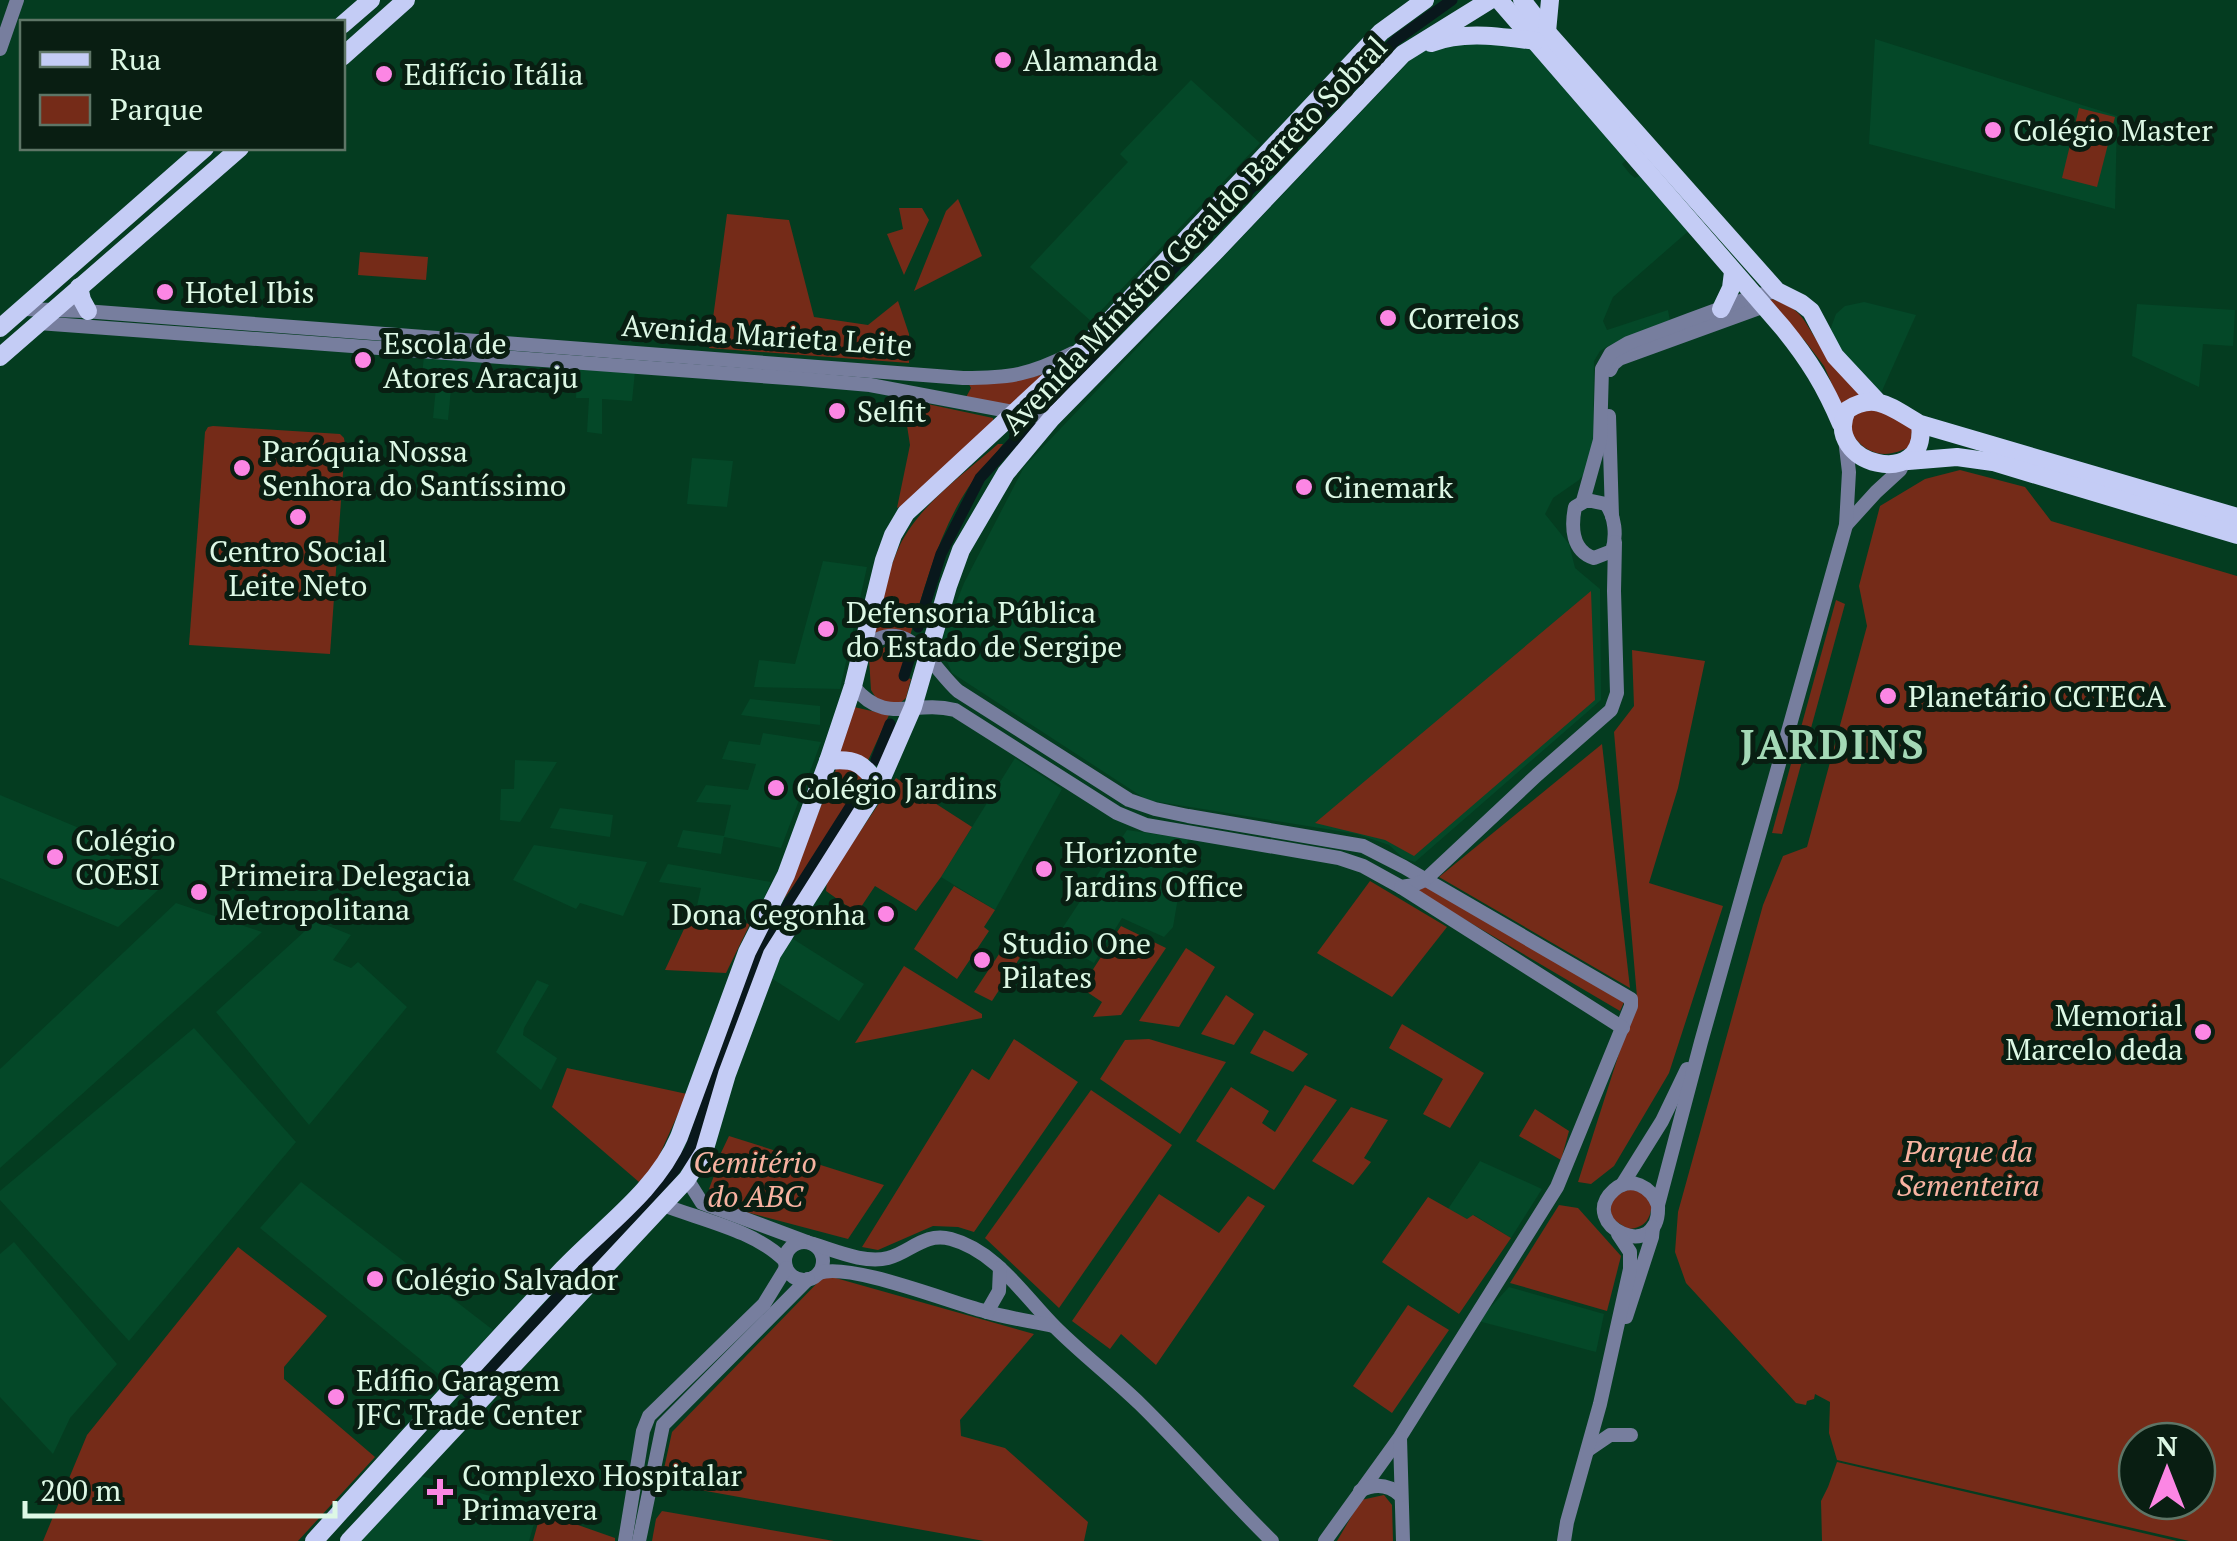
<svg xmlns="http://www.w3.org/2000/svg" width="2237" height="1541" font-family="'PT Serif',serif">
<rect width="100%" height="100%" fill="#043c20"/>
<g fill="#044828">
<path d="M1875 39 2117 116 2115 209 1869 144Z"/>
<path d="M1439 43 1532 46 1627 159 1622 164 1630 174 1635 178 1643 174 1692 228 1613 297 1603 321 1607 330 1668 310 1670 321 1608 346 1600 351 1594 361 1593 447 1584 474 1579 480 1553 498 1545 514 1569 544 1575 568 1600 589 1601 700 1415 862 1403 858 1389 845 1357 834 1147 800 952 673 945 657 944 634 964 583 1024 467 1420 50Z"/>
<path d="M1191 80 1260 143 1091 321 1030 267 1128 162 1120 154Z"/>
<path d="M1864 302 1916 315 1881 393 1841 359 1830 330 1836 314 1845 306Z"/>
<path d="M2137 304 2235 310 2233 346 2203 344 2199 387 2132 356Z"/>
<path d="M424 356 482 360 478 391 451 389 448 420 433 418 436 387 421 385Z"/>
<path d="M577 367 635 371 632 401 602 399V434L587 432 589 398H576Z"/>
<path d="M692 458 733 461 727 507 687 504Z"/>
<path d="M823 561 867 567 840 689 754 687 759 660 795 664Z"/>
<path d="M750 699 820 706V725L741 715Z"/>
<path d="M763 733 821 742 781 848 724 837 721 854 677 847 683 830 724 836 731 805 696 802 706 785 748 790 756 764 722 759 729 741 760 745Z"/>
<path d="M1015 758 1062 789 995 910 941 877Z"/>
<path d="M515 760 557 762 520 822 500 820 501 789H514Z"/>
<path d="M0 795 115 843 106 870 158 890 118 927 0 878Z"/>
<path d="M560 808 613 815 610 837 550 828Z"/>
<path d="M1127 830 1188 839 1173 927 1164 937 1122 918 1094 963 1054 941Z"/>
<path d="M534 845 647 862 623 916 580 903 576 909 513 880Z"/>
<path d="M668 864 771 882 753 923 696 910 701 888 659 882Z"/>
<path d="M176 903 262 932 0 1168V1069Z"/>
<path d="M316 921 351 935 333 960 351 968 358 962 407 1007 309 1125 216 1012Z"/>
<path d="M790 937 864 984 839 1021 771 978Z"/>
<path d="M537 980 549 985 524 1028 523 1035 557 1058 541 1090 496 1052Z"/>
<path d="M194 1028 296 1142 129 1341 0 1200V1191Z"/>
<path d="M1480 1161 1542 1189 1511 1238 1474 1215 1467 1219 1448 1209Z"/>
<path d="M301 1182 493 1330 447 1381 260 1228Z"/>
<path d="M14 1242 117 1364 70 1418 53 1454 0 1397V1254Z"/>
<path d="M1509 1287 1604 1314 1596 1352 1478 1321Z"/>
<path d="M418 1475 538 1510 529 1541H358Z"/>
</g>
<g fill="#752b18" fill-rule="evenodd">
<path d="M2079 108 2115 117 2097 187 2062 178Z"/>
<path d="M958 199 982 256 914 291 946 211Z"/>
<path d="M899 208H922L929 220 904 275 887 234 903 229Z"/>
<path d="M727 214 789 220 814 317 868 325 898 301 909 334V363L709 348Z"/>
<path d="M360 252 428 257 426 280 358 275Z"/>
<path d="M1772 299C1807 311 1802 322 1822 347 1836 363 1850 379 1864 395L1842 407 1824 366 1805 341 1766 301Z"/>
<path d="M1048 373 1014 407 965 399 971 388 967 381 1028 378Z"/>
<path d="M890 396 993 418 994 425 916 498 897 508 910 445 906 419Z"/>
<path d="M1868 403 1913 424 1910 447C1903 450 1893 454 1885 454 1865 454 1846 435 1849 415Z"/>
<path d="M213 426 340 434 344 438 345 445 330 654 189 645 205 432 208 427Z"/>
<path d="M998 444H1003C992 459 978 472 968 488 939 532 925 586 910 636L874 639C879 610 885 580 896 554 914 508 962 476 998 444Z"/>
<path d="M1960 470 2025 487 2051 521 2237 576V1541H2189L1837 1460 1829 1433 1830 1402 1815 1394 1814 1399 1807 1401 1806 1405 1796 1403 1686 1283 1675 1252 1678 1212 1763 905 1783 856 1807 847 1867 626 1859 586 1880 506 1925 479ZM2137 1441H2197V1501H2137Z"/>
<path d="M1591 591 1595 700 1414 856 1385 840 1315 823Z"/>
<path d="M1836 600 1845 604 1782 834 1772 833Z"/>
<path d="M889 644 907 647 901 676 911 679 906 698 898 705 878 701 871 690 869 658Z"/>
<path d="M1632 650 1705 661 1678 788 1649 883 1723 906 1669 1073 1614 1166 1591 1184 1578 1182 1637 997 1614 732 1634 706Z"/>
<path d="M854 707 889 715 866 765 838 753Z"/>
<path d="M1602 744 1630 988 1439 877Z"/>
<path d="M844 760 862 778 819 851 781 903 839 762Z"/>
<path d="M896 778 972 827 941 877 916 911 875 886 857 913 826 891 827 881Z"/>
<path d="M1370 881 1447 927 1392 997 1317 953Z"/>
<path d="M1425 884 1625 1000 1620 1011 1418 892Z"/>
<path d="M954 886 995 910 984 927 989 931 957 979 914 949Z"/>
<path d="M698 913 750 924 726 973 665 970 690 916H697Z"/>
<path d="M1121 926 1166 948 1121 1015 1093 1017 1102 1002 1081 988Z"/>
<path d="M1007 942 1023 953 992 1001 974 992Z"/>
<path d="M1186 948 1215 967 1179 1027 1139 1021Z"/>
<path d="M904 966 982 1014V1018L855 1043Z"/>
<path d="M1226 995 1254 1014 1234 1045 1201 1034Z"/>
<path d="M1402 1024 1484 1073 1450 1128 1423 1114 1443 1079 1389 1048Z"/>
<path d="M1264 1030 1308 1054 1293 1072 1250 1053Z"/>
<path d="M1014 1039 1078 1082 974 1232 958 1227 933 1226 878 1250 862 1247 972 1069 989 1080Z"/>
<path d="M1149 1039 1226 1062 1180 1134 1100 1079 1125 1040Z"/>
<path d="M567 1068 687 1094 655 1165 639 1182 552 1107Z"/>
<path d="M1305 1085 1337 1100 1274 1190 1196 1141 1231 1087 1269 1111 1262 1123 1275 1132Z"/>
<path d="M1091 1090 1172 1145 1059 1308 985 1238Z"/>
<path d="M1351 1107 1388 1120 1364 1158 1371 1162 1353 1185 1312 1161Z"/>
<path d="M1535 1109 1569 1131 1561 1160 1519 1136Z"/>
<path d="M729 1136 884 1185 848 1239 735 1209 723 1202 709 1189 715 1173 721 1169 722 1164 719 1157Z"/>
<path d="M1637 1186 1652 1202C1651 1218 1646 1228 1628 1229L1611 1218V1197Z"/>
<path d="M1159 1194 1219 1233 1248 1196 1265 1206 1156 1365 1121 1334 1110 1349 1072 1321Z"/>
<path d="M1428 1197 1467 1219 1473 1215 1511 1238 1459 1314 1382 1262Z"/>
<path d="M1559 1205 1578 1208 1621 1256 1607 1311 1510 1283Z"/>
<path d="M238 1247 327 1316 284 1367V1379L375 1457 298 1541H43L87 1435Z"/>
<path d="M825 1275 1034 1334 960 1420 961 1436 1005 1448 1088 1522 1084 1541H984L667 1484 662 1478 672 1432Z"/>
<path d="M1408 1305 1449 1330 1392 1413 1353 1386Z"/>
<path d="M1837 1462 2177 1541H1822L1821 1501 1828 1487Z"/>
<path d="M1384 1495 1392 1505 1393 1541H1337L1361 1500Z"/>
<path d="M662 1511 834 1541H652L656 1519Z"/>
<path d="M541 1512 615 1538V1541H533Z"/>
</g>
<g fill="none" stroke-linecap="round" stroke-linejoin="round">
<g stroke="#09181c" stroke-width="11">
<path d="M918 627 941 554 980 478 1179 262 1396 40 1452 0"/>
<path d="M904 676 911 654"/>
<path d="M876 760 890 724"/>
<path d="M468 1393 670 1176 690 1150 758 952 864 785"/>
</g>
<g stroke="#777e9e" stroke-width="14">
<path d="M0 49 17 0"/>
<path d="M23 309 84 311 963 378C1010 378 1030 375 1073 353"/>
<path d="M38 323 801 379 870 385 1051 419"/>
<path d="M1610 370 1613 364 1619 359 1765 306"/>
<path d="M1609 416 1612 516"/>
<path d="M1587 500 1606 504C1615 516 1617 536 1612 551L1594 558C1572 551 1571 527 1575 507Z"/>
<path d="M1583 501 1600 440 1602 369 1611 353 1628 343 1689 320 1754 296 1777 291"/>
<path d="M1846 525 1876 492 1900 470 1904 462"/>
<path d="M863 650C906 609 931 667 958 691L1129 800 1155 809 1188 816 1363 846 1404 867 1631 999V1006L1557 1187 1400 1437 1325 1541"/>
<path d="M853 686C887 727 911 699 955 710L1117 813 1146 825 1339 858 1363 866 1401 887 1414 885 1425 880 1537 775 1611 710 1617 693 1614 591 1615 542"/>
<path d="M1401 887 1623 1028"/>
<path d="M687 1179 702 1203 807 1242"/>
<path d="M1622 1185 1662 1121 1687 1069"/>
<path d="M663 1205C702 1220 756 1231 785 1261"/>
<path d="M1658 1205C1651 1187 1631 1175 1614 1190 1575 1225 1661 1266 1658 1205L1701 1042 1846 525 1849 472 1845 439"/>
<circle cx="804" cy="1261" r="19"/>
<path d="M813 1244C836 1251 865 1264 888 1258 911 1252 924 1232 951 1239 996 1251 1024 1296 1055 1327 1082 1354 1112 1377 1140 1404 1185 1448 1227 1497 1272 1541"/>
<path d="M819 1273C849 1262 949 1302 984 1311 1007 1318 1030 1321 1053 1326"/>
<path d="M987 1312 999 1291 1000 1268"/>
<path d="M1626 1317 1652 1237 1653 1227"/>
<path d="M1400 1438 1403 1541"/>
<path d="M1588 1450 1610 1435H1631"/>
<path d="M1360 1491C1375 1483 1388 1484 1400 1495"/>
<path d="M625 1541 643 1431 649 1416 764 1304 786 1268"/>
<path d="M639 1541 663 1425 808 1279"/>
<path d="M1564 1541 1567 1522 1600 1404 1630 1269V1252L1618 1234"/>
</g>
<g stroke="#c4ccf5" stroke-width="18">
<path d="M1499 0 1783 328C1809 360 1825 386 1841 424"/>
<path d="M1522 0 1547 32 1777 291 1801 303 1811 311 1835 356 1876 400"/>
<path d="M342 25 371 0"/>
<path d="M1547 32 1550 0"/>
<path d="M1431 43C1465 30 1502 37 1536 41"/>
<path d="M342 57 406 0"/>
<path d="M79 287 82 300 88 311"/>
<path d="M1721 309 1731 288 1733 272"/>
<path d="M0 328 205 148"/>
<path d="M0 357 240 148"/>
<path d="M1920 424C1929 492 1821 464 1847 410 1876 391 1893 409 1920 424L2237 517"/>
<path d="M1908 461 1957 457 1993 462 2237 535"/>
<path d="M828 761C856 758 862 763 879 785"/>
<path d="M314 1541C397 1450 479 1358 563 1269 603 1227 656 1191 679 1137L747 952 786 875 828 761 853 686 884 560 893 535 906 513 1083 349 1381 32 1425 0"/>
<path d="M349 1541 687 1179 704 1152 727 1074 772 954 879 785 913 707 948 586 961 550 1006 473 1051 419 1214 253 1403 54 1490 0"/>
</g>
</g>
<g fill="#fc86e4" stroke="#091e12" stroke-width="4">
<circle cx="1003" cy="60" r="10"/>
<circle cx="384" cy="74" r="10"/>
<circle cx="1993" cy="130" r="10"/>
<circle cx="165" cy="292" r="10"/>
<circle cx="1388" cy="318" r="10"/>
<circle cx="363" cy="360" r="10"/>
<circle cx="837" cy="411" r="10"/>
<circle cx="242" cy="468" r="10"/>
<circle cx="1304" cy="487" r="10"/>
<circle cx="298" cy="517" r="10"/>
<circle cx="826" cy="629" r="10"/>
<circle cx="1888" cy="696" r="10"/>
<circle cx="776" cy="788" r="10"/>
<circle cx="55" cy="857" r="10"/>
<circle cx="1044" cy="869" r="10"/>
<circle cx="199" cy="892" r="10"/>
<circle cx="886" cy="914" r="10"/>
<circle cx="982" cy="960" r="10"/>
<circle cx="2203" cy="1032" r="10"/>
<circle cx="375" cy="1279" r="10"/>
<circle cx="336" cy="1397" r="10"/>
<path d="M435 1477h10v10h10v10h-10v10h-10v-10h-10v-10h10z"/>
</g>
<g text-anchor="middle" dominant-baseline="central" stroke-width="10" stroke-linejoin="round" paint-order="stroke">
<g font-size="30" fill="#ddf8e5" stroke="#091e12" text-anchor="start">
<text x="1023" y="60">Alamanda</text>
<text x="404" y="74">Edifício Itália</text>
<text x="2013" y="130">Colégio Master</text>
<text x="185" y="292">Hotel Ibis</text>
<text x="1408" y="318">Correios</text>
<text x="383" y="343">Escola de<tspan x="383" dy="34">Atores Aracaju</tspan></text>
<text x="857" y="411">Selfit</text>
<text x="262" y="451">Paróquia Nossa<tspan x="262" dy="34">Senhora do Santíssimo</tspan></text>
<text x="1324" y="487">Cinemark</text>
<text x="298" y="551" text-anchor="middle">Centro Social<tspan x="298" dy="34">Leite Neto</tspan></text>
<text x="846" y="612">Defensoria Pública<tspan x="846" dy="34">do Estado de Sergipe</tspan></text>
<text x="1908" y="696">Planetário CCTECA</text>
<text x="796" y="788">Colégio Jardins</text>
<text x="75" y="840">Colégio<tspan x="75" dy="34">COESI</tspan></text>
<text x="1064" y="852">Horizonte<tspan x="1064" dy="34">Jardins Office</tspan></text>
<text x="219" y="875">Primeira Delegacia<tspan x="219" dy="34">Metropolitana</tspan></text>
<text x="866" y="914" text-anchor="end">Dona Cegonha</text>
<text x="1002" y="943">Studio One<tspan x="1002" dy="34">Pilates</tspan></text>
<text x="2183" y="1015" text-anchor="end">Memorial<tspan x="2183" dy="34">Marcelo deda</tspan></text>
<text x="395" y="1279">Colégio Salvador</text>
<text x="356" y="1380">Edífio Garagem<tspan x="356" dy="34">JFC Trade Center</tspan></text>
<text x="462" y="1475">Complexo Hospitalar<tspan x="462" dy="34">Primavera</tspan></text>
</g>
<g font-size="30" fill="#ddf8e5" stroke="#091e12">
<text transform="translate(1194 235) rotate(-46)">Avenida Ministro Geraldo Barreto Sobral</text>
<text transform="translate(767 335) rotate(4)">Avenida Marieta Leite</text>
</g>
<g font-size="30" font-style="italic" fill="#f8b3a1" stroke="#091e12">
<text x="1968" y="1151">Parque da<tspan x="1968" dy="34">Sementeira</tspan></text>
<text x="755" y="1162">Cemitério<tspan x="755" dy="34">do ABC</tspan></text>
</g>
<g font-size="40" font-weight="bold" letter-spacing="2.5" fill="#a4d9b6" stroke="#091e12">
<text x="1833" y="743">JARDINS</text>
</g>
</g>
<rect x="20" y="20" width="325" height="130" fill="#091e12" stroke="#5e7566" stroke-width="2.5"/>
<rect x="40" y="52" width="50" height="15" fill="#c4ccf5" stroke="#5e7566" stroke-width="2.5"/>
<text x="110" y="70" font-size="30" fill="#ddf8e5">Rua</text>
<rect x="40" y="95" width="50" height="30" fill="#752b18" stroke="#5e7566" stroke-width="2.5"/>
<text x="110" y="120" font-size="30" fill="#ddf8e5">Parque</text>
<g transform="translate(2167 1471)"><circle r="48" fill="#091e12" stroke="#5e7566" stroke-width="2.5"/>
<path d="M0-8L18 38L0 25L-18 38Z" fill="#fc86e4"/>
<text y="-15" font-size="28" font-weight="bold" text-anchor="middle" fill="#ddf8e5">N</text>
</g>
<path d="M25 1501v15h310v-15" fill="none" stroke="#ddf8e5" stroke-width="5"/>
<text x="40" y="1501" font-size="30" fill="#ddf8e5" stroke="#091e12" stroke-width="8" paint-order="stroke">200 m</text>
</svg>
